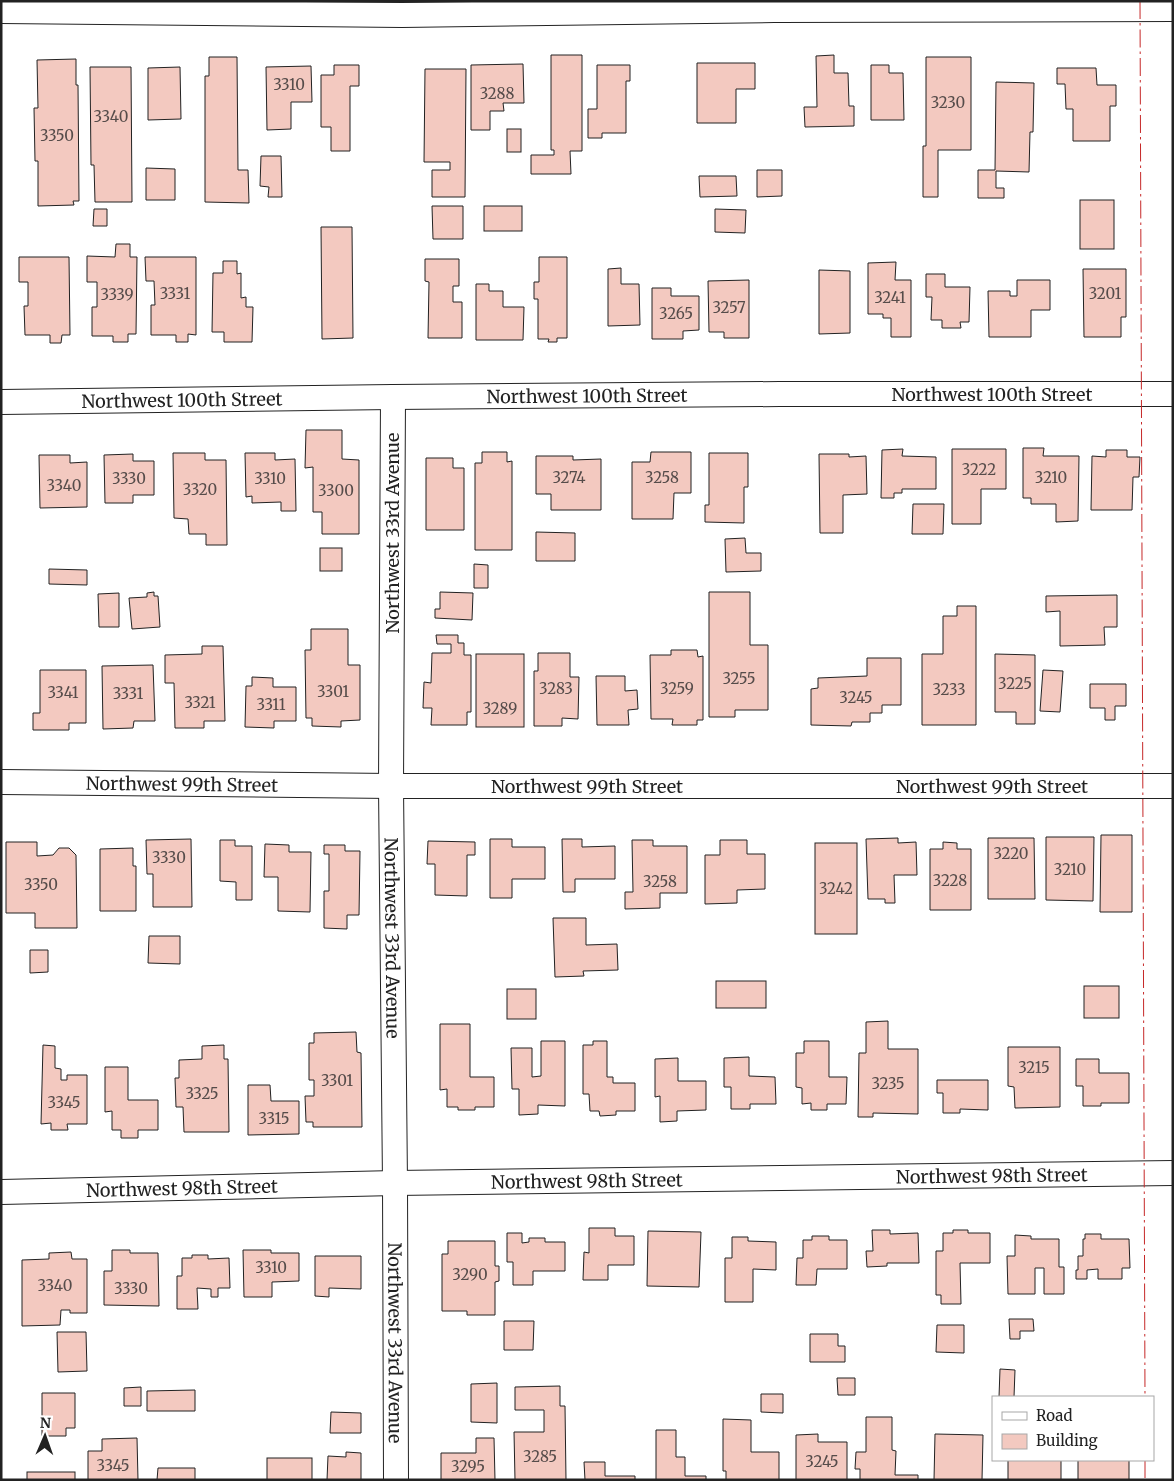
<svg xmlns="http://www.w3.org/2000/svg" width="1174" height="1481" font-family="Merriweather,serif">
<rect width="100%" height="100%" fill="#fff"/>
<g fill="#f3c9c0" stroke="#222">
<path d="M551 55H582V151H570L571 174H531V155H554V150H551Z"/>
<path d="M834 55V73H848L849 106H854V126L805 127 804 107H817L816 56Z"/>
<path d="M209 57H237L238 170H248L249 203 205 202V76H209Z"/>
<path d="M926 57H971V150H938V197H923V146H926Z"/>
<path d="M76 59V85H78L79 201H73L74 205 38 206V161H35L34 108H38L37 60Z"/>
<path d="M697 63H755V89H736V123H697Z"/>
<path d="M523 64 524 103H503L504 111H490V130H471V65Z"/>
<path d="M334 65H359V86H350V151H331V127H321V75H334Z"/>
<path d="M597 65H630V81H626V133H602V138H588V109H597Z"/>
<path d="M871 65H889V73H903L904 120H871Z"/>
<path d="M311 66 312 102H291V129L267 130 266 67Z"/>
<path d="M90 67H131L132 202H95L94 165H91Z"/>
<path d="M180 67 181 119 148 120V68Z"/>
<path d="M1057 68H1096L1097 85H1116V106H1110V141H1073V109H1066L1065 84H1057Z"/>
<path d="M425 69H466L465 197H432V170H450V162H424Z"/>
<path d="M996 82 1034 83 1033 132H1030L1029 172 996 171V188H1004V198H978V170H995Z"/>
<rect x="507" y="129" width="14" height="23"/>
<path d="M261 156H281L282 197H268L269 187 260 186Z"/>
<path d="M146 168 175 169V200H146Z"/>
<path d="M757 170H782V196L757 197Z"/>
<path d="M699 176H736L737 196 700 197Z"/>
<rect x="1080" y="200" width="34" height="49"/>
<path d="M432 206H463V239H433Z"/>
<rect x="484" y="206" width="38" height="25"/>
<path d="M94 209H107V226H93Z"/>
<path d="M715 209 746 210 745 233 715 232Z"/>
<path d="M321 227H352L353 338 322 339Z"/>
<path d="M116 244H130V257H137L136 334H128V342H113V336H92V307H97V282H87V256L115 257Z"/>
<path d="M19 257H69L70 335H62L61 343H50V335H25L24 306H28V282H19Z"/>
<path d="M145 257H196V335L188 334V342H176V335H151V305H155L154 281H146Z"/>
<path d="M539 257H567V338H557V342H548L549 339H538V299H534V282H539Z"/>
<path d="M425 259H459V286H453V302H462V338H428L429 282 425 281Z"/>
<path d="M223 261H237V274L241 273V298L246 297V307H253L252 342H224V332H212L213 273H223Z"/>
<path d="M896 262 895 280H911V337H891V318H883V314H868V263Z"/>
<path d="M621 268V284H639L640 325 608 326V269Z"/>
<path d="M1083 269H1126V317H1121V337H1084Z"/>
<path d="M819 270 850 271V333L819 334Z"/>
<path d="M926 274H945V287H970L969 322H960L961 328H942V320H931L932 297H926Z"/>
<path d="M749 280V338H724V332H709L708 281Z"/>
<path d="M1017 280H1050V310H1031V337H989L988 291H1010V296H1017Z"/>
<path d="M476 284H489V291H503V307H524L523 340H476Z"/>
<path d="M652 288H671V296H699V330L683 331V339H652Z"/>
<path d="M306 430H342V459L359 460V534H322V512H313V467L305 468Z"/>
<path d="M1023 448H1044L1043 456H1079L1078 521 1056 522V504H1031V498H1023Z"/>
<path d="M903 449 902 456 936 457V489H902V493H894V498H881L882 450Z"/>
<path d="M952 449H1006V489H981V524H952Z"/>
<path d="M1106 450H1127V457H1140L1139 477H1133L1132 510H1091L1092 456 1106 457Z"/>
<path d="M482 452H507V462L512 461V550H475V463H482Z"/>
<path d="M651 452H691V493H674L673 519H632V462H650Z"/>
<path d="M173 453H205V460H226L227 545H206V534H189L188 519 174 518Z"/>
<path d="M245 453H275V460L295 459 296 511H281V502L252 503V496L246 497Z"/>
<path d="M709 453H748V487H744V523L705 522V505H709Z"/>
<path d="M133 454V461H154V495H133V503H105L104 455Z"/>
<path d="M819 454H849V457L866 456 867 494 843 495V533H820Z"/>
<path d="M39 455H70V463L87 462V507L40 508Z"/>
<path d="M536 456H573V460L601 459V510H551V494H536Z"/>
<path d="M426 458H453V468H464V530H426Z"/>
<path d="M913 504H944L943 534H912Z"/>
<path d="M536 532 575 533V561H536Z"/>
<path d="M745 538 746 553H761V571L726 572 725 539Z"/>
<rect x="320" y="548" width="22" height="23"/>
<path d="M474 564 488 565V588H474Z"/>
<path d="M49 569 87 570V585L49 584Z"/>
<path d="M154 592V596H158L160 627 132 629 129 598 147 597V593Z"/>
<path d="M440 592 473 593 472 620 435 618V609H440Z"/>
<path d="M709 592H750V645H768V710H735V717H709Z"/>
<path d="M119 593V627H99L98 594Z"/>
<path d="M1117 595V627H1104L1105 645 1060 646V611L1046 612V596Z"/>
<path d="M957 606H976V725H922V654H943V616H957Z"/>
<path d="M311 629H348V665H360V720L341 721V727L312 726V718H306L305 650H311Z"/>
<path d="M436 635H458V643H464V655H471V712H467V725H431L432 708H423L424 682 431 683 432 653H451V644H437Z"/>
<path d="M202 646H223L225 721H204V728H175L174 683H165V655L202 654Z"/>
<path d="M671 650H697L698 657 703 656V720H697V725H672L673 719H651L650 655H671Z"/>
<path d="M538 653H570V677H579L578 719 562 718V726H534V671H538Z"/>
<rect x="476" y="654" width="48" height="73"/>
<path d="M995 654 1035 655V724H1016V712H995Z"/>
<path d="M867 658H901V705H882V713H870V722H852L851 726 811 725V689L818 688V678L867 676Z"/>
<path d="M153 665 155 721H134L133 728 103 729 102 666Z"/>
<path d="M40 670H86V723H69V730H33V713H40Z"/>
<path d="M1043 670 1063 671 1060 712 1040 711Z"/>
<path d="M596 676H625V691L637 690 638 709 628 710 629 725H597Z"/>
<path d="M252 677 273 678V687H296V721H274V728L245 727 246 686H252Z"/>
<path d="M1090 684H1126V706H1115V720H1105V708H1090Z"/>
<path d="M1101 835H1132V912H1100Z"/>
<path d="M1046 837H1094L1093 901 1046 900Z"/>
<path d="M898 838V843L916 842 917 875H894L895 903H885V899H868L866 839Z"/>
<path d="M988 838H1034L1035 899H988Z"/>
<path d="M191 839 192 907H153V874H147L146 840Z"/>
<path d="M490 839H512V847H545V879H512V898H490Z"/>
<path d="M562 839H582V847L615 846V879H575V892H563Z"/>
<path d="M220 840H235V846H252V900H236V882L220 881Z"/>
<path d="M632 840H653V846H687V893H660V908L625 909V892H633Z"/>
<path d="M720 840H747V854H765V889L737 890V903L705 904V855H720Z"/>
<path d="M428 841 475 842V855H467V896L435 895V864H427Z"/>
<path d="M6 842H37V856L53 855 59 848H69L76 855 77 928H35V913H6Z"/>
<path d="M943 842 957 843V849H971V910H930V849H943Z"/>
<rect x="815" y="843" width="42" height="91"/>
<path d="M265 844 289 845V852H311L310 912 278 911V877H264Z"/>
<path d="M324 845H345V851H360L359 915H347V929L324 928V891H329V854H324Z"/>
<path d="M133 848V866H136V911H100V849Z"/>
<path d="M553 918H586V945L617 944 618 970 583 971 584 976 555 977Z"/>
<path d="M149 936H180V964L148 963Z"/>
<path d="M30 950H48V972L30 973Z"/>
<rect x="716" y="981" width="50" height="27"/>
<rect x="1084" y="986" width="35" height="32"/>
<rect x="507" y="989" width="29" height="30"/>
<path d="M888 1021V1049H918V1114L873 1113V1117H858L859 1053H866V1022Z"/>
<path d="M440 1024H470V1077H494V1107H475V1110H458V1107H447V1089L440 1090Z"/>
<path d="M356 1032 357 1052 361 1053 362 1127H313V1122H306L305 1096H314V1080H309V1043H314V1033Z"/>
<path d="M541 1041H565V1106L538 1105V1114L519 1115V1089H512L511 1048H532V1077L541 1076Z"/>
<path d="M593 1041H607V1077H613V1083H635V1111H616V1115L600 1116 599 1111H590L589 1094H583V1045H593Z"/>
<path d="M804 1041H829V1077H847L846 1104H827V1110H811V1103L802 1104V1088L796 1087V1053H804Z"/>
<path d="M43 1045 55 1046V1068L61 1069V1080H67V1075H87V1124H67L68 1130H51V1123L41 1124Z"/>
<path d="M224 1045V1059H228L229 1132H184L183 1107H176L175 1078H179V1060L202 1059V1046Z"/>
<path d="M1008 1047H1060V1107L1015 1108 1014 1087 1008 1086Z"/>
<path d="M749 1057V1076L775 1077 776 1104H750V1109H731V1087H724V1058Z"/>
<path d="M678 1058V1081H706V1110L677 1111V1121L660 1122V1096L655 1097V1059Z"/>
<path d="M1076 1059H1099V1073H1129V1103H1101V1106H1083V1086H1076Z"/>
<path d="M105 1067H128V1100H158V1130H138V1138H121V1130H112V1111L105 1112Z"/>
<path d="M937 1080H988V1110L960 1109V1113H943V1093H937Z"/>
<path d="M248 1085H270L271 1101H299V1134L248 1135Z"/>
<path d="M589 1228H615V1236H634V1265H608V1280H583L584 1252 589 1253Z"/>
<path d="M872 1230H890V1234L918 1233 919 1263H887V1266L867 1267 866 1251H873Z"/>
<path d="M953 1230H968V1233H990V1263H960L961 1304H941V1295H936V1251H943V1233H953Z"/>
<path d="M648 1231 701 1232 699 1287 647 1286Z"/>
<path d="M507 1233H522V1243L529 1242V1238H545V1242H565V1271H533V1285H513V1262H507Z"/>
<path d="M1085 1234H1101V1239H1129L1130 1268H1122V1279H1098V1269L1087 1270V1279H1076V1270H1078V1256H1083V1239H1085Z"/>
<path d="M1015 1235 1031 1236V1239H1059V1267H1064V1294H1044V1268H1035V1294H1008L1007 1256H1015Z"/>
<path d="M812 1236H829V1240H847V1269H817L816 1285H796L797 1258H803V1240H812Z"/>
<path d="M732 1237H748V1241L776 1242V1270L753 1269V1302H725V1258H732Z"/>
<path d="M448 1241H495V1266H499V1281L495 1282V1315H467V1311H442V1254H448Z"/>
<path d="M112 1250H130V1253H158L159 1306 104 1305V1271H112Z"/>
<path d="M243 1250H271V1253H299V1281L272 1282V1297H244Z"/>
<path d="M71 1252 72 1259H87V1313H70V1310H61L60 1325 22 1326V1260L49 1259V1253Z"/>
<path d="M192 1255H208V1259L229 1258 230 1288H218V1297H211V1289L197 1288 198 1309H177V1276H182V1258H192Z"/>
<path d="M315 1256H361V1289L329 1288V1297L315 1296Z"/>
<path d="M1009 1319H1033L1034 1331H1020V1339H1010Z"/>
<path d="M504 1321H534L533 1350H504Z"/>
<path d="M937 1325H964V1353L936 1352Z"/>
<path d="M57 1332H86L87 1371 58 1372Z"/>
<path d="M810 1334H838V1346H845V1362H810Z"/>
<path d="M1000 1369 1015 1370 1014 1397H999Z"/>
<path d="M837 1378H855V1395H838Z"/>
<path d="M497 1383V1423L471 1422V1384Z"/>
<path d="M560 1386V1406H565L566 1480H515L514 1432H544V1410H515V1387Z"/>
<path d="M141 1387V1406H124V1388Z"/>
<path d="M195 1390V1411H147V1391Z"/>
<path d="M42 1393H75V1428H66V1436H42Z"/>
<path d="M761 1394H783V1413L761 1412Z"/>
<path d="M331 1412 361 1413V1433H330Z"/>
<path d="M866 1417H892V1450L896 1451 895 1475H918V1480H860V1469H855L856 1452H866Z"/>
<path d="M723 1419 751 1420V1452H779V1480H726V1471H723Z"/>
<path d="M656 1430H676V1457H685V1476H706V1480H656Z"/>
<path d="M818 1434V1442H847V1480H796V1435Z"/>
<path d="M935 1434 983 1435 982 1480H934Z"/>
<path d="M137 1438 138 1480H88V1451H102V1439Z"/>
<path d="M476 1438H494L495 1480H441V1453H476Z"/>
<path d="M346 1452 361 1453V1480H327L328 1456 346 1457Z"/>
<rect x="267" y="1458" width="45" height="22"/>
<rect x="1008" y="1460" width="53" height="20"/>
<rect x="1078" y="1460" width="51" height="20"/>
<path d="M584 1462H605V1476H635V1480H585Z"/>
<path d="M158 1468H195V1480H157Z"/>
<rect x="27" y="1472" width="48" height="8"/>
</g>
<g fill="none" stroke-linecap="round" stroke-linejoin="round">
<g stroke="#222" stroke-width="26">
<g id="minor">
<path d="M1 11 402 15 774 10 1173 9"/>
<path id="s1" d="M393 397 391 786 395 1183 396 1480"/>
<path id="s2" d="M1 402 393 397 780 394H1173"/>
<path id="s3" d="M1 782 391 786H1173"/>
<path id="s4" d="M1 1192 395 1183 1173 1173"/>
</g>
</g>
<use href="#minor" stroke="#fff" stroke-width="24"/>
<g stroke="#c62828" stroke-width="1" stroke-dasharray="18 4 2.5 4" stroke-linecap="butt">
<path d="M1140 1 1145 1397"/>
<path d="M1145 1460V1480"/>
</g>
</g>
<g text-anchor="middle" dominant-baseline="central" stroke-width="4" stroke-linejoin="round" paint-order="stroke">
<g font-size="15" fill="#564c4a">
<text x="289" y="84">3310</text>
<text x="497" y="93">3288</text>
<text x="948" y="102">3230</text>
<text x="111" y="116">3340</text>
<text x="57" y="135">3350</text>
<text x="175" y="293">3331</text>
<text x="1105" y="293">3201</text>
<text x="117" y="294">3339</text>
<text x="890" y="297">3241</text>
<text x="729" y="307">3257</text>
<text x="676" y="313">3265</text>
<text x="979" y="469">3222</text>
<text x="569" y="477">3274</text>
<text x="662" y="477">3258</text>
<text x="1051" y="477">3210</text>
<text x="129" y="478">3330</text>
<text x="270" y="478">3310</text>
<text x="64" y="485">3340</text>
<text x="200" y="489">3320</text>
<text x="336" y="490">3300</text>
<text x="739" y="678">3255</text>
<text x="1015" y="683">3225</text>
<text x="556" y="688">3283</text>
<text x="677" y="688">3259</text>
<text x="949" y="689">3233</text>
<text x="333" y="691">3301</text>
<text x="63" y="692">3341</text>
<text x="128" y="693">3331</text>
<text x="856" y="697">3245</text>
<text x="200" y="702">3321</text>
<text x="271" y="704">3311</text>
<text x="500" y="708">3289</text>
<text x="1011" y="853">3220</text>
<text x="169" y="857">3330</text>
<text x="1070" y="869">3210</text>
<text x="950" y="880">3228</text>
<text x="660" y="881">3258</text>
<text x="41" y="884">3350</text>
<text x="836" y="888">3242</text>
<text x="1034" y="1067">3215</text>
<text x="337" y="1080">3301</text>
<text x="888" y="1083">3235</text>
<text x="202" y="1093">3325</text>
<text x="64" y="1102">3345</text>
<text x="274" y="1118">3315</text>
<text x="271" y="1267">3310</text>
<text x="470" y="1274">3290</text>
<text x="55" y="1285">3340</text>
<text x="131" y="1288">3330</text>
<text x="540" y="1456">3285</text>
<text x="822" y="1461">3245</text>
<text x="113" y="1465">3345</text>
<text x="468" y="1466">3295</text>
</g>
<g font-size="18" fill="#222" stroke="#fff">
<text stroke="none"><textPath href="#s2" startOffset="991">Northwest 100th Street</textPath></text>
<text stroke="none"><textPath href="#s2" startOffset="586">Northwest 100th Street</textPath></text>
<text stroke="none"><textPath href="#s2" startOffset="181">Northwest 100th Street</textPath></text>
<text transform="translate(392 533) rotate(-90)">Northwest 33rd Avenue</text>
<text stroke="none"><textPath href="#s3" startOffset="181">Northwest 99th Street</textPath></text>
<text stroke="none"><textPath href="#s3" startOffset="586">Northwest 99th Street</textPath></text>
<text stroke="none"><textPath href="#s3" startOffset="991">Northwest 99th Street</textPath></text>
<text stroke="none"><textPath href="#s1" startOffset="541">Northwest 33rd Avenue</textPath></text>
<text stroke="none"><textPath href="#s4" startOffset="991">Northwest 98th Street</textPath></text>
<text stroke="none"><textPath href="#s4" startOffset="586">Northwest 98th Street</textPath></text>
<text stroke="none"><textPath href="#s4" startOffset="181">Northwest 98th Street</textPath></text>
<text stroke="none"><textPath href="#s1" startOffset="946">Northwest 33rd Avenue</textPath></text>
</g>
</g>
<rect width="1174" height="1481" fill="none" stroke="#222222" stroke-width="5"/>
<rect x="992" y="1396" width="162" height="65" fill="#ffffff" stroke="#a7a7a7"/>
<rect x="1002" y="1412" width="25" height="8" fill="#ffffff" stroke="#a7a7a7"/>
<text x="1036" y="1421" font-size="15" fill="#222222">Road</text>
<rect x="1002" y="1434" width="25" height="15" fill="#f3c9c0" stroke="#a7a7a7"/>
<text x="1036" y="1446" font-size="15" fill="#222222">Building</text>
<g transform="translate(45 1436) rotate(2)" stroke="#ffffff" stroke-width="4" paint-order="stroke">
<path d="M0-4L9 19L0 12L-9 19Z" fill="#222222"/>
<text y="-8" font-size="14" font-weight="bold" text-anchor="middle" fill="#222222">N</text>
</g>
</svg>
